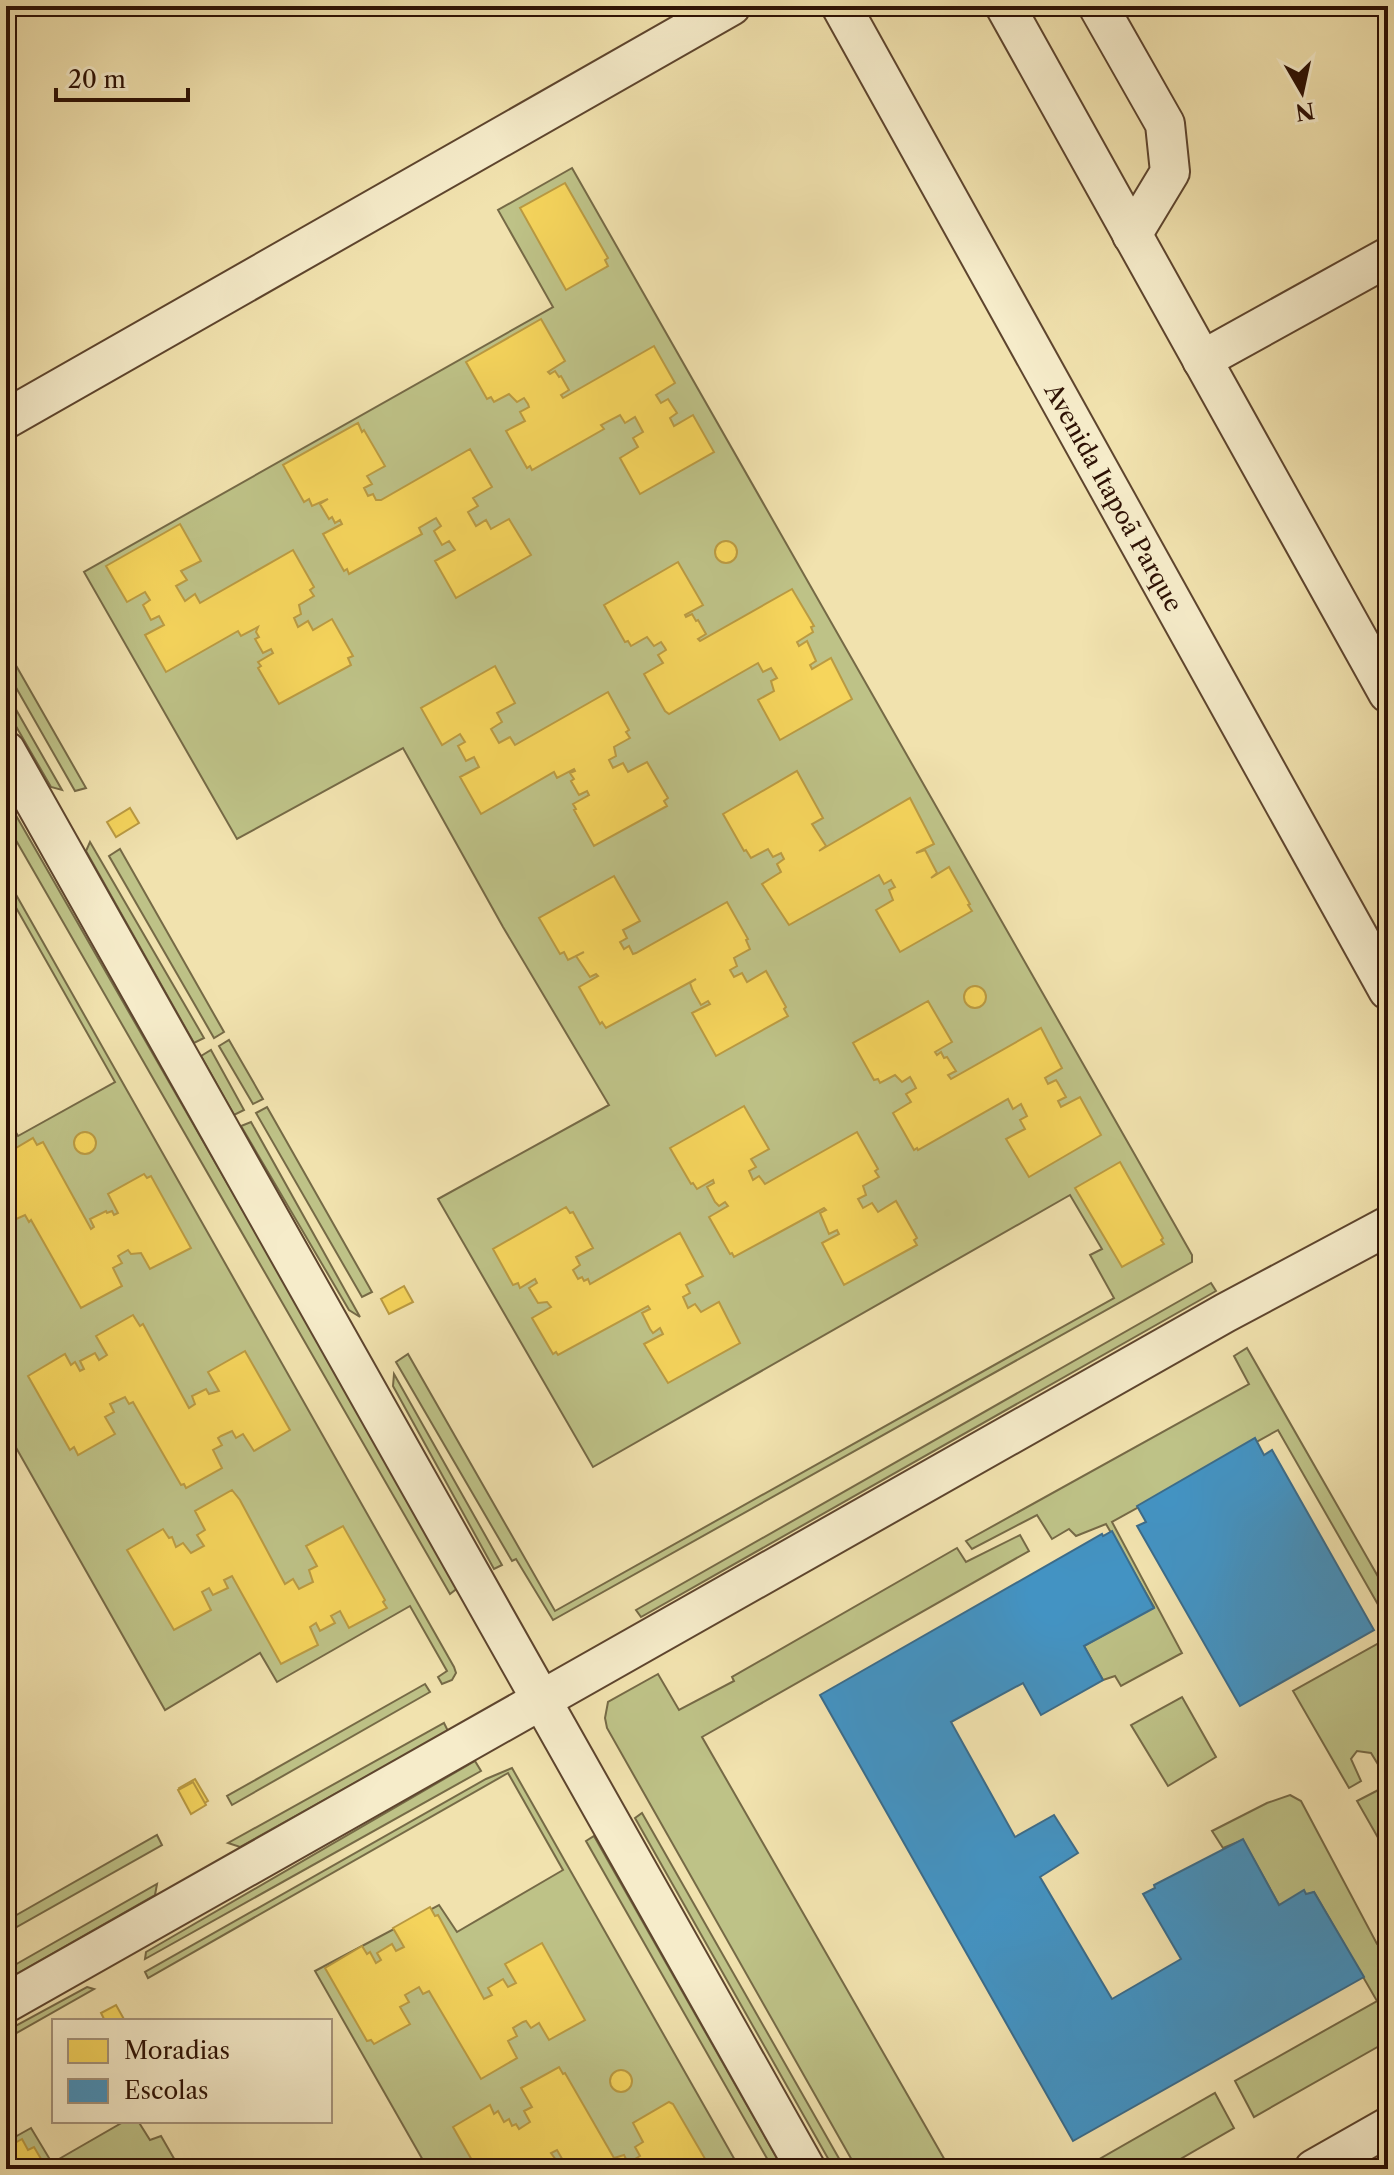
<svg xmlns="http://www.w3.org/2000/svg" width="1394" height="2175" font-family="'Libre Caslon Text',serif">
<rect width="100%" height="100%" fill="#f1e2ae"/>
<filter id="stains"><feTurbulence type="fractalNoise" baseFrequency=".0025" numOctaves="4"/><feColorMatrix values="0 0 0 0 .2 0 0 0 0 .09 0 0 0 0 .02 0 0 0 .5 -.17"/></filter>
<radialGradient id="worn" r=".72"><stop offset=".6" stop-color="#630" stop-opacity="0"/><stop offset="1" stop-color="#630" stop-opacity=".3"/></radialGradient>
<g fill="#bec287" stroke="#766a46" stroke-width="2">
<path d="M572 168 1192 1255V1262L553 1620 516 1559 512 1561 396 1362 408 1354 555 1611 1114 1298 1090 1255 1102 1249 1070 1195 593 1467 438 1199 609 1105 503 927 403 748 237 839 84 572 553 307 498 210Z"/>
<path d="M6 648 86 788 75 791 6 670Z"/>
<path d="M6 692 62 790 51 787 6 709Z"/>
<path d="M6 798 459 1587 450 1594 6 823Z"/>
<path d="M90 842 204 1038 194 1043 86 851Z"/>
<path d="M120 849 224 1032 214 1038 109 856Z"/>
<path d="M6 877 454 1667 456 1673 452 1680 442 1684 438 1677 447 1671 410 1606 277 1682 260 1653 165 1710 6 1430V1115L18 1136 115 1082 6 890Z"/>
<path d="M229 1040 263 1099 253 1104 219 1046Z"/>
<path d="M211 1050 244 1110 234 1115 201 1056Z"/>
<path d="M267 1107 372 1292 362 1297 256 1113Z"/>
<path d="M251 1122 360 1317 349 1310 241 1126Z"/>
<path d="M1211 1283 1216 1291 641 1617 636 1610Z"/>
<path d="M1247 1348 1388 1594V1622L1278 1430 1112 1522 1182 1653 1121 1686 1115 1676 1103 1680 1084 1646 1154 1607 1106 1524 1076 1536 1069 1529 1052 1539 1037 1515 972 1549 966 1541 1249 1384 1234 1356Z"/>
<path d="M394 1374 502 1565 494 1569 393 1386Z"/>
<path d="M1020 1535 1029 1551 702 1737 950 2169H857L607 1728 605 1718 608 1702 658 1674 679 1710 734 1681 732 1677 957 1548 966 1562Z"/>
<path d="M1388 1638V1768L1382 1771 1371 1753 1357 1751 1351 1759 1361 1781 1349 1788 1293 1691Z"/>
<path d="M425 1684 430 1692 232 1805 227 1796Z"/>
<path d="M1182 1697 1216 1757 1168 1786 1131 1725Z"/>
<path d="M444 1723 448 1731 240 1847 228 1843Z"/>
<path d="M475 1761 481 1771 145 1959 146 1952Z"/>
<path d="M512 1768 740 2169H428L315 1971 439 1905 457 1932 563 1870 508 1773 148 1978 145 1972 486 1779Z"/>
<path d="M1388 1785V1833L1381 1843 1357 1801Z"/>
<path d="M1290 1795 1301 1801 1377 1944 1388 1954V2041L1254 2117 1235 2081 1377 2001 1314 1892 1279 1905 1243 1840 1223 1848 1212 1831 1267 1803Z"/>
<path d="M642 1813 845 2169H834L635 1818Z"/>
<path d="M157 1835 162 1845 6 1933V1921Z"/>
<path d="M594 1836 783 2169H773L586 1841Z"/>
<path d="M157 1884 155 1895 6 1980V1970Z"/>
<path d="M87 1987 94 1989 6 2039V2031Z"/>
<path d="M1215 2093 1234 2128 1163 2169H1082Z"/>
<path d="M125 2121H138L150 2140 161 2136 180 2169H6V2142L31 2128 52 2163Z"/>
</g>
<g fill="#f6d55c" stroke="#ba9a42" stroke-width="2">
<path d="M565 183 608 258 605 260 608 266 566 290 520 208Z"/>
<path d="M541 319 565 361 548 372 550 374 555 371 559 377 561 376 569 390 561 395 563 398 654 346 675 383 656 395 661 403 668 399 677 413 670 418 674 426 693 415 714 452 640 494 620 458 638 447 633 438 643 432 635 417 625 423 620 415 601 425 604 429 532 470 530 466 527 468 506 431 525 421 520 412 529 407 528 404 524 398 517 402 509 394 494 402 491 397 487 399 466 362Z"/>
<path d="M358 423 362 432 364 430 385 466 367 476 372 484 364 488 368 496 373 494 376 500H381L470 449 492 487 473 498 478 506 468 512 476 526 486 520 491 529 509 519 531 555 456 598 435 561 455 550 449 541 442 545 434 531 441 526 436 518 419 528 422 534 349 574 347 569 344 571 323 534 342 524 340 520 335 523 332 517 329 519 320 504 328 499 312 506 309 499 304 502 283 465Z"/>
<path d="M180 524 201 561 181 571 187 580 176 586 185 601 195 594 200 603 293 550 314 587 310 590 314 596 299 605 301 614 294 618 298 627 308 621 313 630 332 619 353 656 348 658 351 665 279 704 258 668 261 666 258 662 273 653 271 649 263 653 255 639 259 637 256 632 258 627 241 636 238 631 166 672 145 635 164 625 159 616 151 620 143 605 150 600 145 592 127 602 106 566Z"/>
<circle cx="726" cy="552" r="11"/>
<path d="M678 562 703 605 685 615 686 617 692 614 696 621 698 620 706 634 698 639 700 641 792 589 814 626 811 627 813 632 797 642 799 646 807 641 816 661 810 665 812 669 831 658 852 699 780 740 758 700 774 691 771 681 777 678 771 668 763 672 758 663 669 714 665 711 644 674 663 663 658 655 666 650 665 648 661 642 654 646 647 637 631 646 628 641 625 642 604 605Z"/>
<path d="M495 666 515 703 497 713 502 722 491 729 499 743 510 737 515 745 608 692 629 730 626 732 630 738 614 747 616 756 609 760 613 768 623 763 628 772 647 762 668 798 664 801 667 806 594 846 574 810 576 809 573 804 589 795 587 791 579 795 571 781 574 779 570 773 575 771 574 769 557 778 554 772 481 814 460 777 479 767 474 757 466 761 458 746 465 742 460 734 442 745 421 708Z"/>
<path d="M797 771 823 818 812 824 826 846 819 851 910 798 934 844 916 853 925 850 937 873 931 878 949 867 970 904 968 905 972 911 900 952 876 910 893 900 889 890 895 887 891 880 884 884 879 875 789 925 762 884 781 872 777 864 784 859 781 853 773 857 768 849 751 858 746 850 744 851 723 814Z"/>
<path d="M130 808 139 823 116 837 107 822Z"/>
<path d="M614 876 640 921 623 930 627 938 620 942 624 949 629 946 633 954 636 953 727 902 748 939 746 940 750 949 734 958 737 966 730 970 734 977 742 973 747 982 766 971 786 1007 784 1009 788 1016 716 1056 692 1013 710 1004 708 1001 701 1005 693 991 690 983 696 979 606 1028 602 1022 600 1024 579 987 598 976 596 974 590 977 576 956 584 952 568 960 564 952 560 954 539 918Z"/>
<circle cx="975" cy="997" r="11"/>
<path d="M928 1001 952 1042 935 1052 937 1055 941 1052 944 1058 947 1057 956 1071 948 1075 951 1079 1041 1028 1062 1068 1045 1078 1048 1084 1056 1080 1058 1083 1066 1097 1058 1101 1061 1107 1080 1097 1101 1135 1029 1177 1006 1139 1025 1129 1020 1120 1027 1116 1021 1104 1013 1109 1008 1099 918 1150 917 1148 914 1150 893 1113 911 1102 906 1094 916 1088 914 1084 910 1077 902 1082 895 1075 880 1083 878 1079 874 1080 853 1043Z"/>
<path d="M744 1106 769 1149 751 1159 756 1167 749 1171 753 1180 759 1176 765 1184 857 1132 878 1169 875 1171 879 1177 863 1186 866 1195 858 1199 863 1208 872 1203 878 1212 896 1201 917 1238 914 1240 917 1245 844 1285 822 1243 839 1234 837 1230 829 1234 820 1213 826 1210 824 1208 734 1257 732 1253 730 1254 709 1217 728 1206 725 1202 719 1206 715 1202 707 1187 714 1183 713 1180 697 1189 693 1183 691 1184 670 1148Z"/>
<circle cx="85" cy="1143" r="11"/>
<path d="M33 1138 37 1145 43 1142 91 1229 94 1227 90 1219 106 1211 107 1213 112 1211 114 1215 118 1213 108 1194 144 1174 147 1178 151 1176 191 1248 150 1269 141 1253 131 1254 128 1250 121 1254 118 1256 122 1263 113 1268 122 1286 81 1308 31 1220 29 1222 25 1215 14 1220 11 1222 15 1230 6 1235V1154Z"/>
<path d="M1120 1162 1163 1238 1161 1240 1164 1244 1122 1267 1075 1188Z"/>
<path d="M566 1207 570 1213 573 1212 593 1248 576 1257 580 1265 573 1270 578 1279 582 1277 584 1281 588 1279 590 1284 680 1233 703 1276 686 1285 690 1293 683 1297 688 1308 695 1304 701 1312 719 1302 740 1343 668 1383 644 1344 663 1334 660 1328 653 1333 650 1329 642 1313 650 1309 648 1306 558 1355 556 1352 553 1354 532 1318 551 1307 547 1302 538 1303 529 1288 537 1283 535 1279 520 1288 518 1283 513 1285 493 1249Z"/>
<path d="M404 1286 413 1302 389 1314 381 1299Z"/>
<path d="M133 1315 140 1326 143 1324 189 1408 195 1404 192 1396 206 1389 209 1394 219 1391 208 1372 245 1351 290 1430 254 1451 243 1434 236 1438 232 1431 221 1436 218 1438 222 1445 213 1450 222 1468 186 1488 184 1484 181 1485 133 1402 129 1404 125 1397 110 1404 114 1412 105 1417 115 1434 78 1455 74 1447 70 1450 28 1376 65 1354 71 1365 75 1362 80 1371 84 1369 80 1361 95 1353 99 1360 107 1355 96 1336Z"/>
<path d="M232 1490 240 1500 285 1584 293 1579 299 1589 313 1582 309 1570 317 1566 306 1546 343 1526 385 1600 383 1602 387 1608 349 1628 340 1611 331 1616 335 1623 320 1631 316 1623 310 1627 318 1645 281 1664 232 1576 224 1580 228 1588 213 1595 209 1588 202 1592 211 1610 174 1630 127 1550 163 1529 169 1538 172 1537 176 1547 183 1543 191 1553 204 1546 197 1535 205 1530 195 1511Z"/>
<path d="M195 1779 208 1801 192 1810 179 1788Z"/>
<path d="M193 1782 206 1805 191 1814 178 1790Z"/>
<path d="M430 1907 435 1916 438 1915 484 1999 492 1995 488 1988 503 1979 508 1987 516 1983 505 1964 542 1943 585 2020 549 2040 539 2023 531 2028 526 2021 523 2022 513 2028 517 2036 508 2041 517 2058 481 2079 429 1991 423 1994 419 1987 405 1995 409 2002 400 2007 410 2024 374 2044 371 2040 367 2041 325 1968 362 1946 367 1954 370 1952 376 1963 381 1960 377 1953 392 1944 396 1951 404 1947 393 1928Z"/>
<path d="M116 2005 125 2021H105L101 2013Z"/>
<path d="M559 2067 563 2074 565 2073 614 2158 624 2155 628 2163 640 2156 635 2147 643 2142 633 2123 669 2102 673 2104 711 2169H568L557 2150 551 2153 556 2160 542 2168 538 2161 529 2166 531 2169H477L453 2127 490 2105 494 2114 498 2111 504 2122 509 2119 512 2126 516 2124 519 2129 530 2122 524 2111 532 2107 521 2088Z"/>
<circle cx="621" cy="2081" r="11"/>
<path d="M22 2139 28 2150 34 2147 47 2169H6V2148Z"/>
</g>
<g fill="#4393c3" stroke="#3c6c8a" stroke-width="2">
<path d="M1255 1438 1264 1455 1272 1450 1374 1630 1240 1706 1137 1526 1146 1522 1137 1506Z"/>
<path d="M1112 1531 1154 1608 1084 1646 1103 1680 1041 1715 1023 1683 951 1722 1015 1837 1054 1815 1078 1853 1040 1877 1112 1999 1181 1959 1143 1894 1155 1888 1154 1885 1243 1839 1279 1905 1304 1890 1306 1894 1314 1892 1364 1977 1073 2141 820 1695 1102 1534 1103 1536Z"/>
</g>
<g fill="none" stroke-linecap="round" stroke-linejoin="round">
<g stroke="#5e452e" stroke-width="42">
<g id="street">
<path id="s1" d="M841 6 1388 990"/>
<path d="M1005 6 1388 693"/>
<path d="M1098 6 1165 124 1170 172 1132 235"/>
<path d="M1202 360 1388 257"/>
<path d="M6 419 731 6"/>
<path d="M6 751 806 2169"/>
<path d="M6 2003 1225 1313 1388 1226"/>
<path d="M1314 2169 1388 2127"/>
</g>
</g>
<use href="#street" stroke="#f6ecca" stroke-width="38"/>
</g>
<g text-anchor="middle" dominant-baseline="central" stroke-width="8" stroke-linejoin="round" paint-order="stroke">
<g font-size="24" fill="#2d1104" stroke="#f6ecca">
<text stroke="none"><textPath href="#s1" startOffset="562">Avenida Itapoã Parque</textPath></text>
</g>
</g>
<rect width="1394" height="2175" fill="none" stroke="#f1e2ae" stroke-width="32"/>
<rect x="8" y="8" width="1378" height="2159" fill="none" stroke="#2d1104" stroke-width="4"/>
<rect x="16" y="16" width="1362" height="2143" fill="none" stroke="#2d1104" stroke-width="2"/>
<rect x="52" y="2019" width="280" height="104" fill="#f6ecca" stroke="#a6947b" stroke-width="2"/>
<rect x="68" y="2039" width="40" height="24" fill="#f6d55c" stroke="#a6947b" stroke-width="2"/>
<text x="124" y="2059" font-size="24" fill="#2d1104">Moradias</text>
<rect x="68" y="2079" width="40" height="24" fill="#4393c3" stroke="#a6947b" stroke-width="2"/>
<text x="124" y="2099" font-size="24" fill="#2d1104">Escolas</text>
<g transform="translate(1302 92) rotate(171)" stroke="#f6ecca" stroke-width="6" paint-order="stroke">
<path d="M0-6L14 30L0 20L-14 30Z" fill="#2d1104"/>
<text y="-12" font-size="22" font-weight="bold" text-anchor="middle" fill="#2d1104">N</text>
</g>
<path d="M56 88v12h132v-12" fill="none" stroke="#2d1104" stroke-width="4"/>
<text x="68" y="88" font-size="24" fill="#2d1104" stroke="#f6ecca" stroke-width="6" paint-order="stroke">20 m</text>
<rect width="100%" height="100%" filter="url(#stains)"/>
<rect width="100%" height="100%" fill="url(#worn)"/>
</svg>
